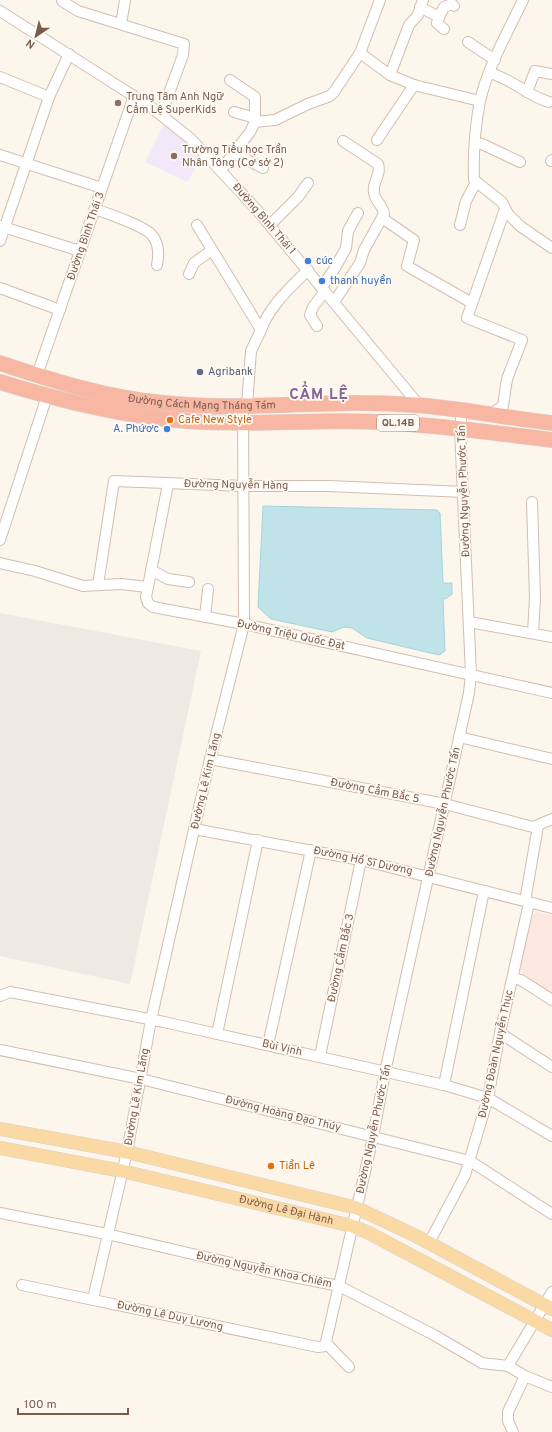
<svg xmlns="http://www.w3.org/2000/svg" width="552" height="1432" font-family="Overpass,sans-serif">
<rect width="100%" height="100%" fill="#fdf6ec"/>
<path fill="#fde8e0" d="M537 912 552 915V994L524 976 520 968 532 915Z"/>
<path fill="#efe9e4" d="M0 613 201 651 130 984 0 956Z"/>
<path fill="#f3e8fa" d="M164 123 203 152 188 182 145 162Z"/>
<path fill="#bfe3e8" stroke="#a5d3da" d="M263 506 437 510 440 513 443 583H452V594L447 598 443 599 445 651 439 655 367 638 352 628 344 627 332 632 271 619 258 607Z"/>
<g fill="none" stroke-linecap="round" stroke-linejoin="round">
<g stroke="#d1beb0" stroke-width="12">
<g id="minor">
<path d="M523 0C508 32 488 66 480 101 475 127 473 155 474 180L502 202 508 214 520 226 552 248"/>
<path d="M62 1 78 11 184 44 183 55 161 115"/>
<path d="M420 7 439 17 437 23 444 29"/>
<path d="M0 11 151 107 191 139 257 210 419 405"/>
<path d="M439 17 444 7 452 4 454 6"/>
<path d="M121 24 125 0"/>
<path d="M468 42 495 60"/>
<path d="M360 53 390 75 414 85 480 101"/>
<path d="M490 73C512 79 528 96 549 102"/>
<path d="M390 75 409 25 418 15 423 0"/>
<path d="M0 77 49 97"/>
<path d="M230 80 255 97V122"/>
<path d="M527 92 535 71 552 74"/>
<path d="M234 112 255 118"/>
<path d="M377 140 414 85"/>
<path d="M475 143 482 144 520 162"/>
<path d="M234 153 263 168"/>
<path d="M0 155 102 188"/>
<path d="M551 161 552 160"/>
<path d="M221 170 250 132 255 122 275 120 308 104 330 96 334 92 360 53 380 0"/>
<path d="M95 209C108 214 143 225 152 235 159 243 159 256 157 265"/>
<path d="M382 218 414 240 407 266 472 303"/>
<path d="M197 225 261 330 251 351 247 405"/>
<path d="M270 225 298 197 308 183"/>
<path d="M460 225 466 201 476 182"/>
<path d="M0 226 80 251"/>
<path d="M0 241 49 97 69 54"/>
<path d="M189 274 194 263 212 250"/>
<path d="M322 287 335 268 346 248 348 231 358 213"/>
<path d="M0 288 60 310"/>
<path d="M334 302 360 263 364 250 384 214C383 204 372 200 374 187 375 179 381 173 378 164L343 141"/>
<path d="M317 326 310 315 313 307 325 291"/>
<path d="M261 330C270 305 290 288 308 270"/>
<path d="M37 375 134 96"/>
<path d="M491 414 503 406 507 379 522 340 467 318 505 209"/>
<path d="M168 484 146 597 148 603 153 607 244 624 552 693"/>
<path d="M532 502 535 597 533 633"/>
<path d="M0 540 47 396"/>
<path d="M0 563 35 571 83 586 121 584 147 587"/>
<path d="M151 570 168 579 189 582"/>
<path d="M98 585 114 481 244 486H329L464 492"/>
<path d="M205 617 208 589"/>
<path d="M469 622 552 637"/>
<path d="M459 737 552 759"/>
<path d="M210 759 445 804 533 827 552 819"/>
<path d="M194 829 361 860 552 908"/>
<path d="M525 901 538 826"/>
<path d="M513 978 521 980 552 1000"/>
<path d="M0 996 10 992 164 1022 444 1085 488 1098 552 1136"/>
<path d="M500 1033 552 1067"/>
<path d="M217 1034 258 840"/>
<path d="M268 1045 311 850"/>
<path d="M0 1050 141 1079 470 1161 552 1214"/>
<path d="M320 1056 361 860"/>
<path d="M444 1085 484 891"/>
<path d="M0 1213 107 1234 265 1271 339 1286 434 1335 482 1363 508 1366 525 1376 552 1387"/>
<path d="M429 1243 465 1175 488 1098 500 1033 529 903"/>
<path d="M22 1285 318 1347 325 1346 373 1137 385 1072 469 693 471 674 460 429 462 411"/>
<path d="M93 1299 127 1152 151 1020 210 759 244 624 243 405"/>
<path d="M326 1343 349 1367"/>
<path d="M508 1366 552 1292"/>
<path d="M513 1432 508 1421V1412L525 1376"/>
</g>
</g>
<g stroke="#dad1cd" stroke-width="14">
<g id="major">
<path d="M0 1129 127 1152 357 1208 418 1237 552 1309"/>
<path id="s1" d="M0 1148 122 1171 352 1226 369 1233 552 1330"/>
</g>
</g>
<g stroke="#dad1cd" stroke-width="16">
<g id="highway">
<path id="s2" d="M0 363C54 381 107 398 164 403 247 412 331 398 414 405 461 408 506 418 552 423"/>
<path d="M0 382C61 401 122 416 186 421 251 426 316 419 380 422 438 425 495 433 552 440"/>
</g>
</g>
<use href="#minor" stroke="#fff" stroke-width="10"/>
<use href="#major" stroke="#fbd9a5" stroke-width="13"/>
<use href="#highway" stroke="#f7b7a3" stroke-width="15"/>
</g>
<g fill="#8d6e63" stroke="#fffaf3" stroke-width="1.5">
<circle cx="118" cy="103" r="4"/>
<circle cx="174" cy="156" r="4"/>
</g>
<g fill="#3f7fe0" stroke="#fffaf3" stroke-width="1.5">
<circle cx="308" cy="261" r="4"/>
<circle cx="322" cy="281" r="4"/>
<circle cx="167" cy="429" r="4"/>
</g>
<circle fill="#5c6f8a" stroke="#fffaf3" stroke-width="1.5" cx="200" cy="372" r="4"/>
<g fill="#e8710a" stroke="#fffaf3" stroke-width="1.5">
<circle cx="170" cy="420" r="4"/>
<circle cx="271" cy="1166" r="4"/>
</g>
<g text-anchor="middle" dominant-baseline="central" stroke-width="3.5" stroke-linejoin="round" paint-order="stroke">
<rect fill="#fffaf3" stroke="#a28b7f" stroke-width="1" x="377" y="415" width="42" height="16" rx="3"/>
<g font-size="10" font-weight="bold" fill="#7a5c4d">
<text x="398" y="423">QL.14B</text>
</g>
<g font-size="11" fill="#785e54" stroke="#fffaf3" text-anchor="start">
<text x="126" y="97">Trung Tâm Anh Ngữ<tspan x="126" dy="13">Cẩm Lệ SuperKids</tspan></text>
<text x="182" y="150">Trường Tiểu học Trần<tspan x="182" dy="13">Nhân Tông (Cơ sở 2)</tspan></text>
</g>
<g font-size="11" fill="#7a5c4d" stroke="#fffaf3">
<text transform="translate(264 219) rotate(49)">Đường Bình Thái 1</text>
<text transform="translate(86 236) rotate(-71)">Đường Bình Thái 3</text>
<text stroke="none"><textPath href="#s2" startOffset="207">Đường Cách Mạng Tháng Tám</textPath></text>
<text transform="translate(236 485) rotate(1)">Đường Nguyễn Hàng</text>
<text transform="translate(464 491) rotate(-92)">Đường Nguyễn Phước Tấn</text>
<text transform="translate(291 635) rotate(12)">Đường Triệu Quốc Đạt</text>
<text transform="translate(206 781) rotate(-77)">Đường Lê Kim Lăng</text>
<text transform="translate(375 791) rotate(11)">Đường Cẩm Bắc 5</text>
<text transform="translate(443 812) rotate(-78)">Đường Nguyễn Phước Tấn</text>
<text transform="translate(363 861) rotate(12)">Đường Hồ Sĩ Dương</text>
<text transform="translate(341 958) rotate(-78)">Đường Cẩm Bắc 3</text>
<text transform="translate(282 1048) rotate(13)">Bùi Vịnh</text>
<text transform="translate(496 1054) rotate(-78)">Đường Đoàn Nguyễn Thục</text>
<text transform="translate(137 1097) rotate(-80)">Đường Lê Kim Lăng</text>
<text transform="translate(283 1114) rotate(14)">Đường Hoàng Đạo Thúy</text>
<text transform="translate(374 1129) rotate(-78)">Đường Nguyễn Phước Tấn</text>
<text stroke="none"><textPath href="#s1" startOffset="293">Đường Lê Đại Hành</textPath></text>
<text transform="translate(264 1270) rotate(12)">Đường Nguyễn Khoa Chiêm</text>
<text transform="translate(170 1316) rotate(12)">Đường Lê Duy Lương</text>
</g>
<g font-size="11" fill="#366cbe" stroke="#fffaf3" text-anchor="start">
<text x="316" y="261">cúc</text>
<text x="330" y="281">thanh huyền</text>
<text x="159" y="429" text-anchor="end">A. Phứơc</text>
</g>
<g font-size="11" fill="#4e5e75" stroke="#fffaf3" text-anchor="start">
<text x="208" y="372">Agribank</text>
</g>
<g font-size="11" fill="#c56008" stroke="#fffaf3" text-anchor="start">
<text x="178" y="420">Cafe New Style</text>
<text x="279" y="1166">Tiần Lê</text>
</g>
<g font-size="15" font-weight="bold" letter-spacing="1" fill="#846695" stroke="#fffaf3">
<text x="319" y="395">CẨM LỆ</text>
</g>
</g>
<g transform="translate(36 36) rotate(215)" stroke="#fffaf3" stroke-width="3" paint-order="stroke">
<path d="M0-3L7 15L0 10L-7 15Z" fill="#7a5c4d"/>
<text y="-6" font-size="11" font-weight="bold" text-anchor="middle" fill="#7a5c4d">N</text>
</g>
<path d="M18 1408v6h110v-6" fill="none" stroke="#7a5c4d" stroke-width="2"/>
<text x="24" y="1408" font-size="12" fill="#7a5c4d" stroke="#fffaf3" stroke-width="3" paint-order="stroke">100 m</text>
</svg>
